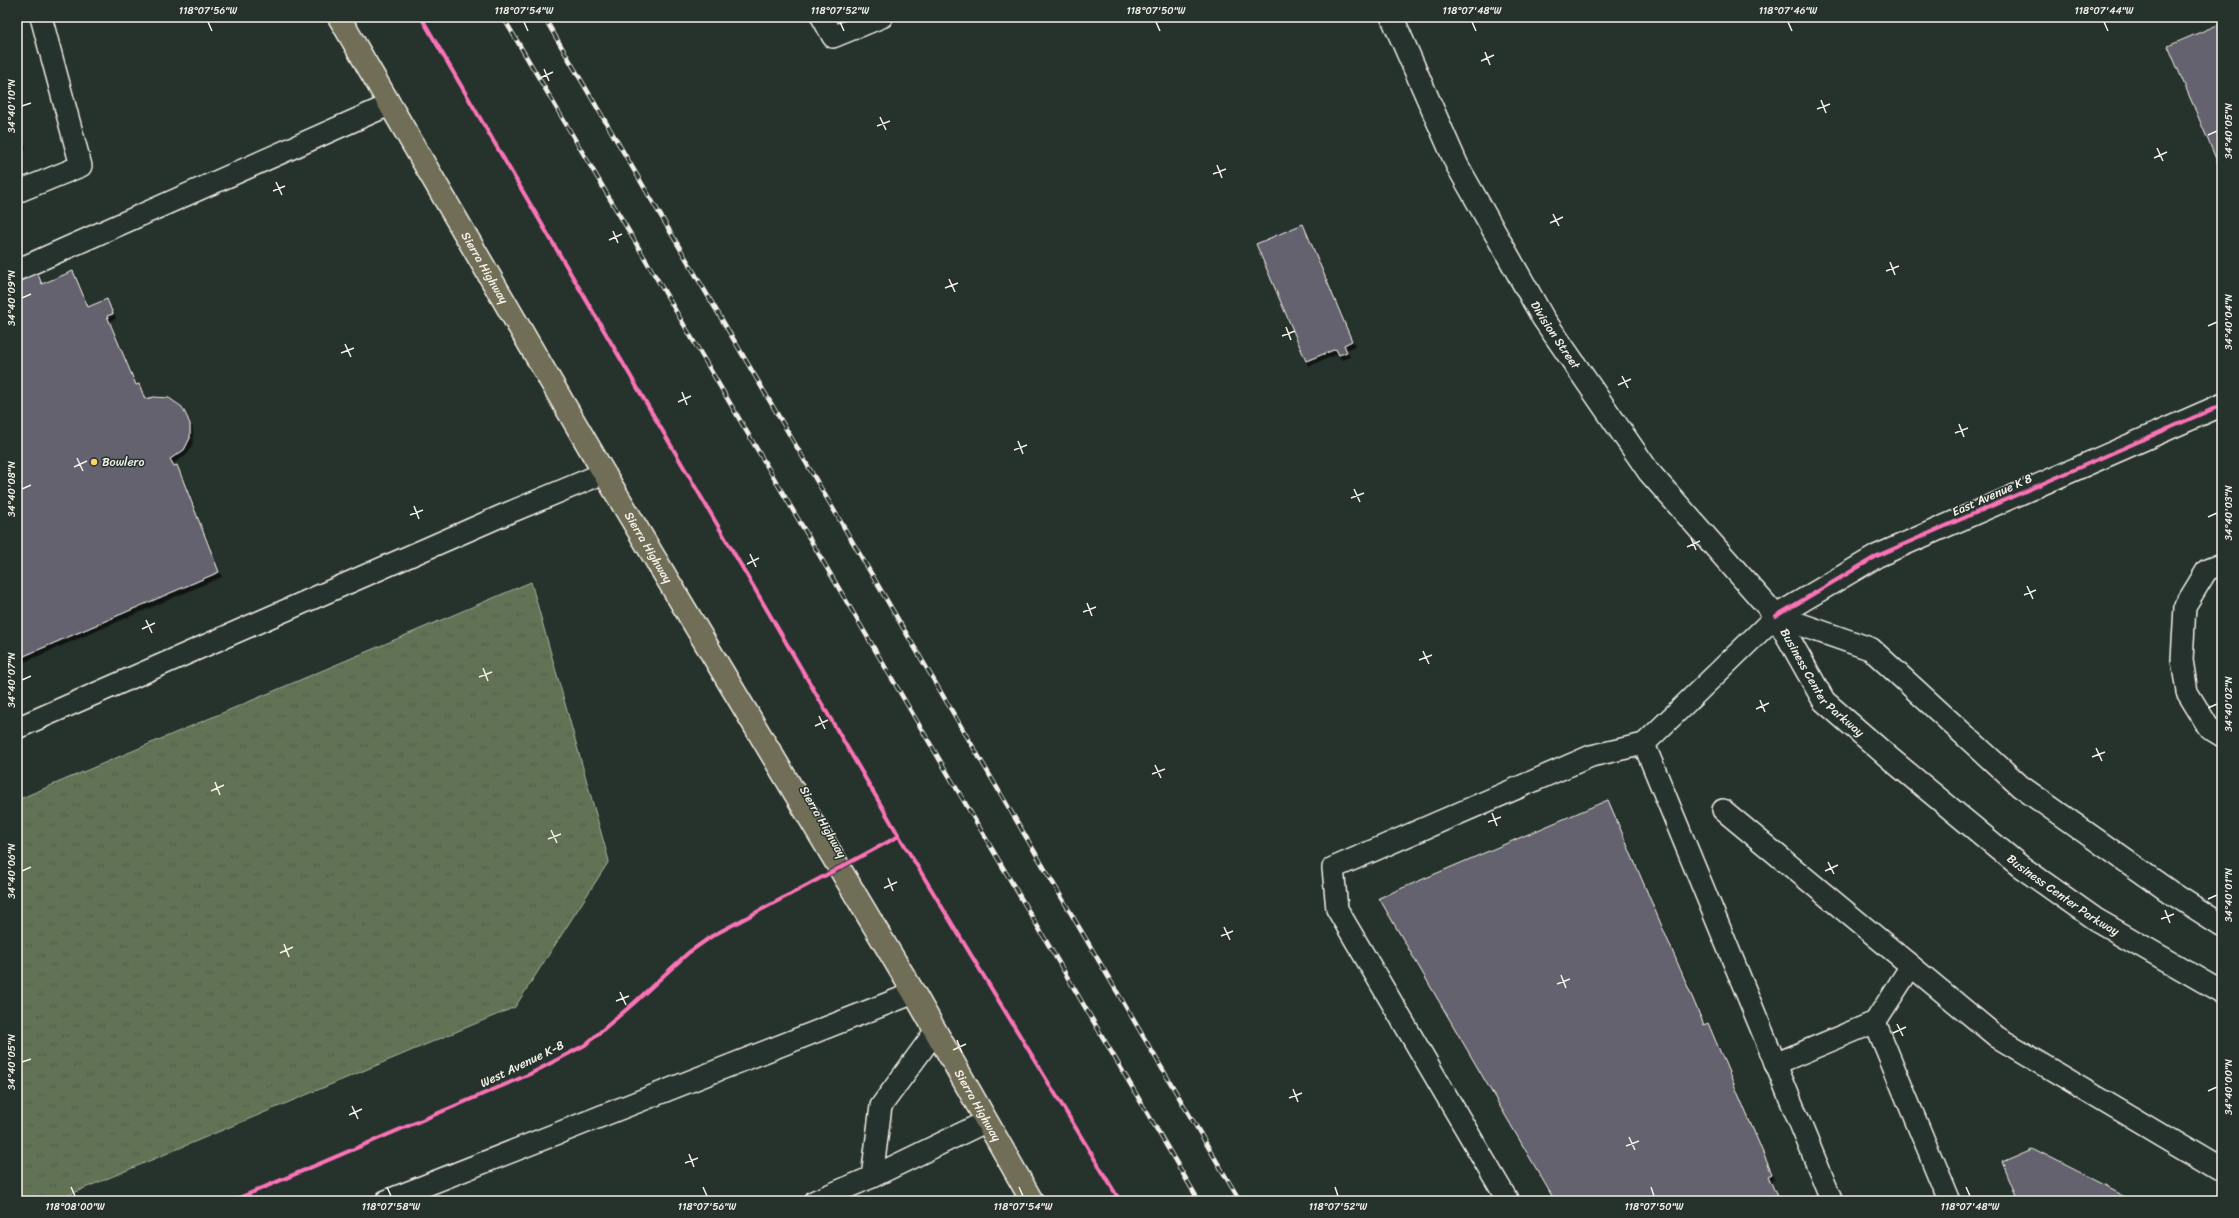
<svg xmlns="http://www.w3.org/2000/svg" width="2239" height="1218" font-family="Sriracha,sans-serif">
<defs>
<pattern id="grass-tufts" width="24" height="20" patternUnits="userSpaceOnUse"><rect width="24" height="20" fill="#627255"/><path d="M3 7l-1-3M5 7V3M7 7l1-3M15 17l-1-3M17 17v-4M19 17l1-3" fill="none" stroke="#545b4d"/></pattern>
<filter id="shadow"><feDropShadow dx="2.5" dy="4.5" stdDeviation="0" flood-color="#0009"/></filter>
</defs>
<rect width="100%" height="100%" fill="#26332d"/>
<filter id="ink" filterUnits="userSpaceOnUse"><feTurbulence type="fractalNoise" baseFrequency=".025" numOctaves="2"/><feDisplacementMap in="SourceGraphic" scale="8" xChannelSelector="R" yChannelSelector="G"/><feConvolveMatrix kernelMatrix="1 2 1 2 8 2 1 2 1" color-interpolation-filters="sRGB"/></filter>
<g filter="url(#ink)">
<path fill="url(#grass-tufts)" stroke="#abb29e" d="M531 582 609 861 515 1007 54 1201H17V800Z"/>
<g fill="#63626e" stroke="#f4f1e8" filter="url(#shadow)">
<path d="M2222 23V167L2220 168 2168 46Z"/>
<path d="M17 124 23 145 17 148Z"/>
<path d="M1303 224 1352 341 1344 345 1347 352 1339 355 1336 349 1306 361 1256 244Z"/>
<path d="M35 268 42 284 73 271 88 307 107 299 113 314 107 316 136 385 139 384 145 399 154 397 169 398 182 407 187 417 190 424V438L184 450 170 459 174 466 177 465 219 572 17 659V276Z"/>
<path d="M1608 800 1704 1025 1708 1023 1772 1174 1768 1176 1779 1201H1555L1379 898Z"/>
<path d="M2032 1148 2136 1201H2019L2002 1161Z"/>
</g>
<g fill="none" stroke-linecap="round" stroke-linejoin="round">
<g stroke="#f4f1e8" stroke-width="24">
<g id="lane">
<path d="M822 17 833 37 882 17"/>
<path d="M17 192 81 166 41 17"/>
<path d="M17 270 389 105"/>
<path d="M2222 564 2207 570 2185 606 2182 660 2187 692 2209 728 2222 736"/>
<path d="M17 728 501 516 604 473"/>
<path d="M1644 744 1832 1201"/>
<path d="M1723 810 1997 1037 2222 1171"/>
<path d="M1875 1022 1949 1201"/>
<path d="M1775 1064 1875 1022 1911 966"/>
<path d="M872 1177 985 1122"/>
<path d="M386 1201 914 993"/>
<path d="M815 1201 872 1177 881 1106 935 1032"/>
<path d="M1508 1201 1337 909 1333 868 1591 756 1644 744 1776 616"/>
</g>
</g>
<g stroke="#f4f1e8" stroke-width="25">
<g id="secondary">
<path id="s1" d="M1392 17 1457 165 1543 318 1649 472 1776 616 1824 701 1893 761 2020 866 2095 919 2222 992"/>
<path d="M1776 616 1871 649 2020 786 2170 892 2222 925"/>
<path d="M1776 616 1877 556 2222 405"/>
</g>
</g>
<g stroke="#f4f1e8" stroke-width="25">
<g id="primary">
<path id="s2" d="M339 17 604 473 914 993 1032 1201"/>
</g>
</g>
<use href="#lane" stroke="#26332d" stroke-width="21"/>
<use href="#secondary" stroke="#26332d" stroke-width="22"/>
<use href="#primary" stroke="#716e59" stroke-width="22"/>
<g stroke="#f4f1e8" stroke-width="4.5">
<g id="rail">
<path d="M503 17 1199 1201"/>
<path d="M544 17 1240 1201"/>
</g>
</g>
<use href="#rail" stroke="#26332d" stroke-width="3" stroke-dasharray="9" stroke-linecap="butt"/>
<g stroke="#26332d" stroke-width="6">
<g id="cycleway">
<path d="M421 17 899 836 1120 1201"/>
<path d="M1776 616 1877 556 2222 405"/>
<path d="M232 1201 530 1074 585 1045 634 1003 688 953 712 936 899 836"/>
</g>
</g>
<use href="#cycleway" stroke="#fb73b8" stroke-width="4"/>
</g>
</g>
<path fill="none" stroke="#f4f1e8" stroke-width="1.5" d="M208 22 212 31M524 22 528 31M840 22 844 31M1156 22 1160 31M1472 22 1476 31M1788 22 1792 31M2104 22 2108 31M1485 52 1490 65M1481 61 1494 55M544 69 549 81M540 78 553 72M1821 100 1826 113M22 106 31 103M1817 109 1830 104M880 117 886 130M877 126 890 121M2208 135 2217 131M2157 148 2163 161M2154 158 2167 152M1217 165 1222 178M1213 174 1226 169M276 182 282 195M273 191 285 186M1553 214 1559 226M1550 223 1563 217M613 231 618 243M609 240 622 234M1890 262 1895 275M1886 271 1899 266M949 279 955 292M945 288 958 283M22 298 31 294M2208 326 2217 322M1286 327 1291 340M1282 336 1295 331M345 344 351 357M341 353 354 348M1622 376 1628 388M1618 385 1631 379M682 392 687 405M678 402 691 396M1959 424 1964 437M1955 433 1968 428M1018 441 1023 454M1014 450 1027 445M77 458 83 471M74 467 87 461M22 489 31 485M1354 489 1360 502M1351 498 1364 493M414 506 419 519M410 515 423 510M2208 517 2217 513M1691 538 1696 550M1687 547 1700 541M750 554 756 567M747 564 759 558M2027 586 2033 599M2024 595 2036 590M1087 603 1092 616M1083 612 1096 607M146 620 152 633M142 629 155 623M1423 651 1429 664M1419 660 1432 655M483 668 488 681M479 677 492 672M22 680 31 676M1760 700 1765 712M2208 708 2217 704M1756 709 1769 703M819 716 825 729M815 726 828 720M2096 748 2102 761M2092 757 2105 752M1155 765 1161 778M1152 774 1165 769M215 782 220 795M211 791 224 785M1492 813 1497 826M1488 822 1501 817M551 830 557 843M548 839 561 834M1828 862 1834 874M22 871 31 867M1825 871 1838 865M888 878 893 891M884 888 897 882M2208 899 2217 895M2165 910 2170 923M2161 919 2174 914M1224 927 1230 940M1221 936 1233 931M284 944 289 957M280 953 293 947M1561 975 1566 988M1557 984 1570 979M620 992 626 1005M616 1001 629 996M1897 1024 1903 1036M1893 1033 1906 1027M957 1040 962 1053M953 1050 966 1044M22 1062 31 1059M1293 1089 1298 1102M2208 1091 2217 1087M1289 1098 1302 1093M352 1106 358 1119M349 1115 362 1109M1629 1137 1635 1150M1626 1146 1639 1141M689 1154 694 1167M685 1163 698 1158M71 1187 75 1196M387 1187 391 1196M703 1187 707 1196M1019 1187 1023 1196M1335 1187 1338 1196M1651 1187 1654 1196M1966 1187 1970 1196"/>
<circle fill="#ffd166" stroke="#26332d" stroke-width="1.5" cx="94" cy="462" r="4"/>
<g text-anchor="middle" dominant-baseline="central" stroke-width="3" stroke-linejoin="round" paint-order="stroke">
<g font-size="12" fill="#f4f1e8" stroke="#26332d">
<text stroke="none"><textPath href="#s2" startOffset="290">Sierra Highway</textPath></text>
<text stroke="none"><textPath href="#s1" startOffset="358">Division Street</textPath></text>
<text transform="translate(1992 495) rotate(-24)">East Avenue K 8</text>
<text stroke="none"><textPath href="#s2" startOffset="614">Sierra Highway</textPath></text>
<text stroke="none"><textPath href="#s1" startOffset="798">Business Center Parkway</textPath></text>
<text transform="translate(823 822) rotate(60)">Sierra Highway</text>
<text stroke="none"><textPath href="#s1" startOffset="1122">Business Center Parkway</textPath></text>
<text transform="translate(522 1064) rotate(-26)">West Avenue K-8</text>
<text stroke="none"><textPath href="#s2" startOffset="1262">Sierra Highway</textPath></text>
</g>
<g font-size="12" fill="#f4f1e8" stroke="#26332d" text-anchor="start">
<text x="102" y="462">Bowlero</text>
</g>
</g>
<rect width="2239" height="1218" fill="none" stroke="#26332d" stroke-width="44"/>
<rect x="22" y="22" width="2195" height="1174" fill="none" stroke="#f4f1e8" stroke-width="1.5"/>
<g font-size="10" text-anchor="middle" fill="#f4f1e8">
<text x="208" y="14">118°07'56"W</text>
<text x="524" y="14">118°07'54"W</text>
<text x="840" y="14">118°07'52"W</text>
<text x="1156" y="14">118°07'50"W</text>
<text x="1472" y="14">118°07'48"W</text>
<text x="1788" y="14">118°07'46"W</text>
<text x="2104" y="14">118°07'44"W</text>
<text transform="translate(11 106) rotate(-90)" y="4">34°40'10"N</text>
<text transform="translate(2228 131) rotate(-90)" y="4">34°40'05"N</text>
<text transform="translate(11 298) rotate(-90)" y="4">34°40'09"N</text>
<text transform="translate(2228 322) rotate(-90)" y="4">34°40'04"N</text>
<text transform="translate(11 489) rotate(-90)" y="4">34°40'08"N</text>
<text transform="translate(2228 513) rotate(-90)" y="4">34°40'03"N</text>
<text transform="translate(11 680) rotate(-90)" y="4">34°40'07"N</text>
<text transform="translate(2228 704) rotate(-90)" y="4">34°40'02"N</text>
<text transform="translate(11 871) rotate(-90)" y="4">34°40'06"N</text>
<text transform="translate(2228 895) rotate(-90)" y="4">34°40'01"N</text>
<text transform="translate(11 1062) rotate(-90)" y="4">34°40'05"N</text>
<text transform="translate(2228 1087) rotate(-90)" y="4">34°40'00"N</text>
<text x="75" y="1210">118°08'00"W</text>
<text x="391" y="1210">118°07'58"W</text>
<text x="707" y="1210">118°07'56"W</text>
<text x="1023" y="1210">118°07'54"W</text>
<text x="1338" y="1210">118°07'52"W</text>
<text x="1654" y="1210">118°07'50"W</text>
<text x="1970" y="1210">118°07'48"W</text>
</g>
</svg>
